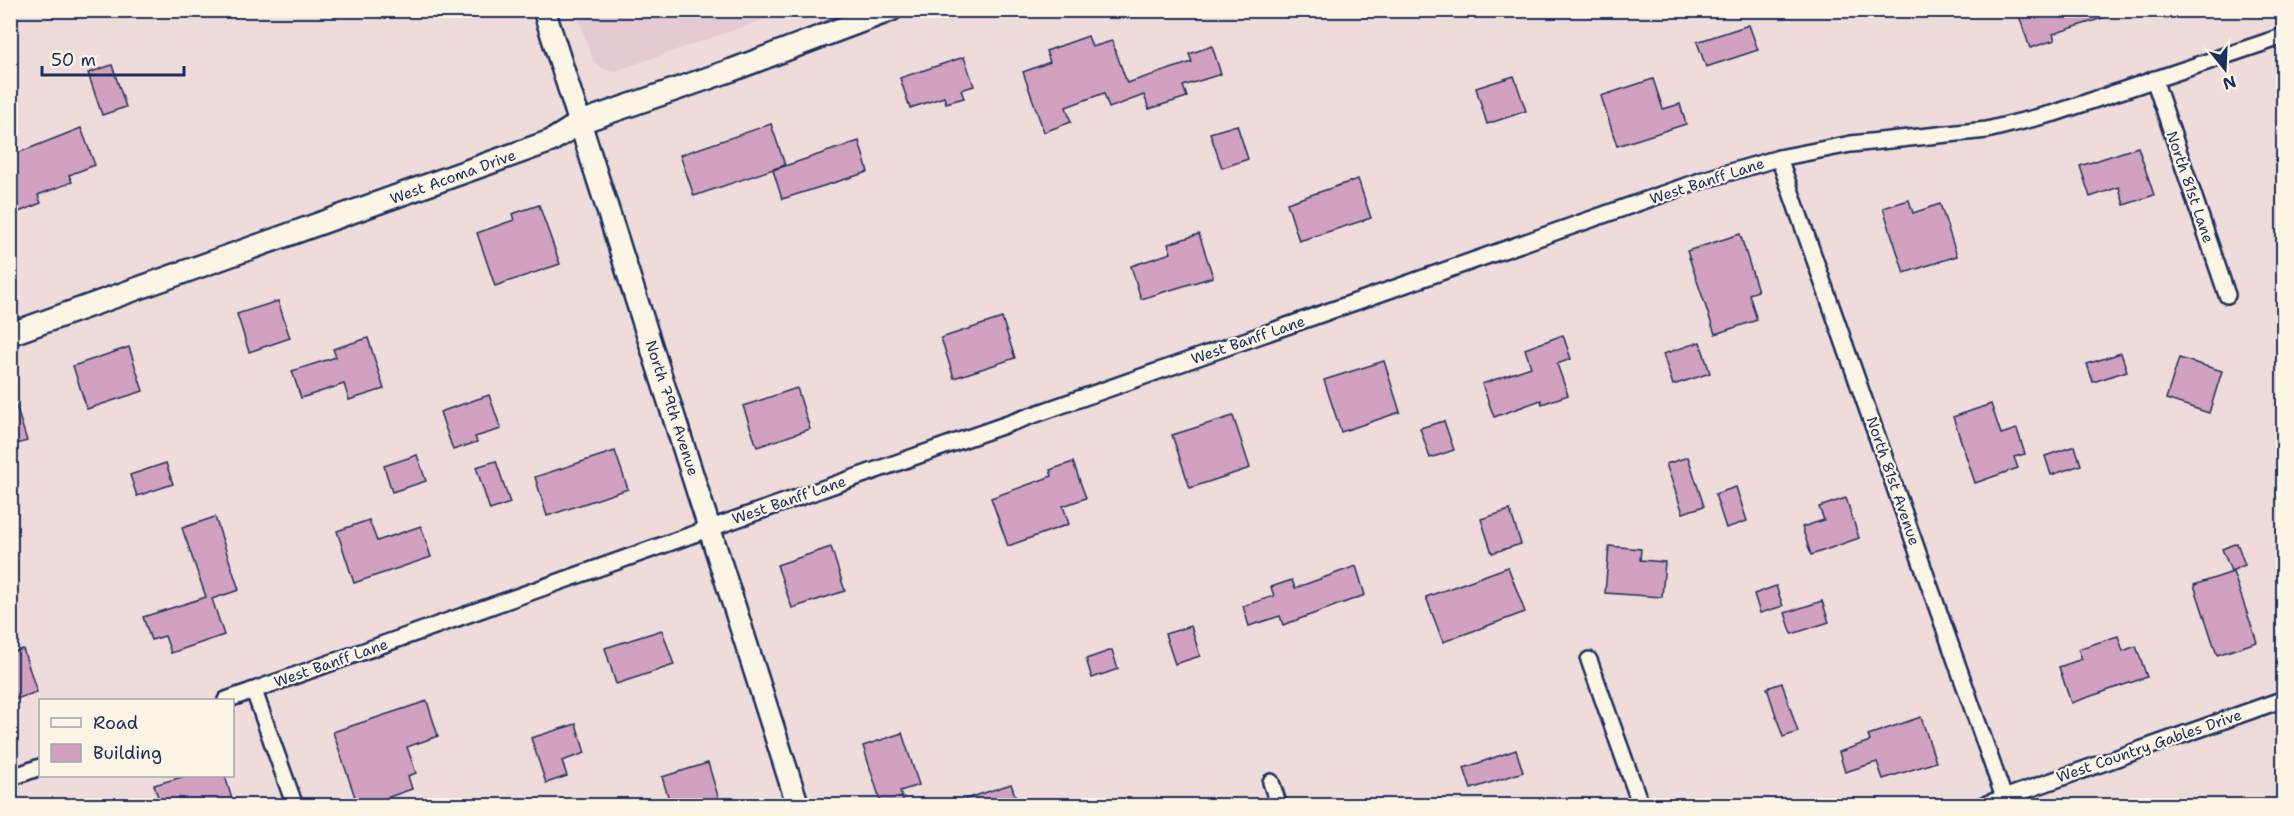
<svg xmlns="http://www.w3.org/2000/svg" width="2294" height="816" font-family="'Shantell Sans',sans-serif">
<rect width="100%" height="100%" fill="#efdcda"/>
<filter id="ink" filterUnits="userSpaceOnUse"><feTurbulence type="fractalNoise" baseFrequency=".0167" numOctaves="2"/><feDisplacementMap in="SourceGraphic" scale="12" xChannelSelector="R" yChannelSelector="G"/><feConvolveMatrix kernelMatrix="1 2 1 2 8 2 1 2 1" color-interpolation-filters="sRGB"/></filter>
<g filter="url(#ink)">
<path fill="#e6cad2" d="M576 11V10L789 11 613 72 601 68 593 61Z"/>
<g fill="#d2a1bf" stroke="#1b2f5e" stroke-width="1.5">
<path d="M2017 10H2114L2115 14 2053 34 2055 40 2030 48Z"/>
<path d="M1749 25 1758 50 1706 67 1697 42Z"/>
<path d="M1088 36 1092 47 1112 41 1127 83 1192 62 1189 54 1212 46 1221 74 1183 86 1187 97 1149 109 1144 95 1109 108 1104 93 1066 107 1071 122 1044 132 1023 72 1050 62 1046 51Z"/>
<path d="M964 57 974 86 961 90 964 98 946 103 944 97 910 108 900 78Z"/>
<path d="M112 65 126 107 102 115 88 73Z"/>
<path d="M1514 76 1526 111 1487 124 1476 88Z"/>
<path d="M1653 79 1663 109 1680 104 1686 124 1617 146 1601 96Z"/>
<path d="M771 124 785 165 694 196 680 155Z"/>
<path d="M1237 125 1248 159 1222 168 1210 133Z"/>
<path d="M81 128 95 165 69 175 72 182 38 195 41 203 16 213 10 199V156Z"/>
<path d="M859 141 868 172 782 199 773 170Z"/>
<path d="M2138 147 2154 195 2124 205 2119 187 2090 197 2080 166Z"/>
<path d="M1358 179 1371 218 1299 241 1287 203Z"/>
<path d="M1909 200 1913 213 1940 204 1957 256 1904 273 1883 208Z"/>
<path d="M539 205 560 264 495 286 477 233 514 220 512 214Z"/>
<path d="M1199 234 1213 277 1141 299 1131 266 1171 253 1168 244Z"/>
<path d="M1740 234 1758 291 1749 294 1757 320 1715 334 1687 251Z"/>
<path d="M278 301 290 338 249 352 237 314Z"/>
<path d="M1002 318 1015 358 954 378 941 338Z"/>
<path d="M1563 335 1571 359 1557 364 1568 395 1542 404 1541 400 1494 417 1482 384 1531 367 1525 349Z"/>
<path d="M368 338 384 389 349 400 344 384 301 398 292 371 336 357 333 349Z"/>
<path d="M1700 342 1710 373 1673 385 1663 354Z"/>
<path d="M129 347 143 391 87 409 73 366Z"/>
<path d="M2121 353 2127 371 2093 382 2087 364Z"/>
<path d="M2179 358 2222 371 2209 413 2166 399Z"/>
<path d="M1384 361 1400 412 1341 432 1324 380Z"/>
<path d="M797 388 810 429 757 447 743 406Z"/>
<path d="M489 395 501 429 475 437 477 442 453 450 440 412Z"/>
<path d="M10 399H14L27 441 10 446Z"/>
<path d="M1991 404 2001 434 2017 429 2025 454 2014 457 2018 468 1975 483 1953 417Z"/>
<path d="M1233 416 1250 468 1190 488 1172 435Z"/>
<path d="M1444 421 1454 450 1430 458 1420 428Z"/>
<path d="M2075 446 2081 465 2051 475 2045 456Z"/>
<path d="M615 451 628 489 547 516 535 477Z"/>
<path d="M417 455 426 481 392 492 384 466Z"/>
<path d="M1688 457 1704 506 1683 513 1666 464Z"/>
<path d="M496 461 510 503 490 510 476 467Z"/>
<path d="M1073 462 1086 498 1063 506 1069 524 1008 546 991 498 1052 476 1050 470Z"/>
<path d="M166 463 173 484 137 496 130 475Z"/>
<path d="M1736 487 1747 521 1726 528 1715 494Z"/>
<path d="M1846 498 1859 538 1811 555 1802 527 1824 520 1819 507Z"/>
<path d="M1510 510 1521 544 1492 553 1481 519Z"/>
<path d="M215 517 239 590 212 599 224 635 171 653 165 636 151 640 143 617 206 597 182 528Z"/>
<path d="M369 520 377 541 421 526 431 557 354 583 337 531Z"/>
<path d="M2237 543 2245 565 2231 571 2222 549Z"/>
<path d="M1609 546 1641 549 1640 560 1665 562 1662 597 1605 593Z"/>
<path d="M831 547 845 591 792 608 777 565Z"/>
<path d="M1356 566 1365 595 1283 625 1280 616 1249 626 1243 606 1274 596 1271 587 1292 580 1295 588Z"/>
<path d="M1508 567 1525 612 1443 642 1426 597Z"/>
<path d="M2233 572 2257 642 2217 655 2194 585Z"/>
<path d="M1776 586 1783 606 1760 613 1754 594Z"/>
<path d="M1822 601 1829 622 1792 634 1785 613Z"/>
<path d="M1191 626 1200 656 1175 664 1165 634Z"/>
<path d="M662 630 674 665 616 684 605 648Z"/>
<path d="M2118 636 2123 651 2136 646 2147 677 2071 703 2059 667 2082 659 2078 649Z"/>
<path d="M23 649 37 692 10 701V653Z"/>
<path d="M1112 650 1118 669 1092 678 1086 659Z"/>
<path d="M1782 683 1798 732 1783 737 1767 688Z"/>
<path d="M427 701 438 736 407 747 416 773 408 776 412 789 363 806H358L333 732Z"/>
<path d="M1921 717 1936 762 1883 779 1877 762 1845 772 1839 752 1870 741 1868 735Z"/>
<path d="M576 724 585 753 562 761 567 776 546 783 531 738Z"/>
<path d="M902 733 919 785 900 791 905 806H882L863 746Z"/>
<path d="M1516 750 1523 772 1471 789 1464 768Z"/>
<path d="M708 763 721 806H671L662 777Z"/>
<path d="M185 776H225L234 806H161L154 785Z"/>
<path d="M1011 784 1017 801 1005 806H955L954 803Z"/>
</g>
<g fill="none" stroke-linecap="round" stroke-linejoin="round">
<g stroke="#1b2f5e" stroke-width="20">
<g id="street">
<path d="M2154 79 2227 295"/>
<path d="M1779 158 2007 806"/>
<path d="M1589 660 1641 806"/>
<path d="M254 691 295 806"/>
<path d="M226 700 711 528 1703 180 1779 158 1851 144 1987 130 2055 113 2284 36"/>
<path d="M10 778 40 767"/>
<path d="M1271 782 1279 806"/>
<path d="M1981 806 2284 699"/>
</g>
</g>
<g stroke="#1b2f5e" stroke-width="26">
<g id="secondary">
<path d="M544 10 798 806"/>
<path d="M10 334 551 141 581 122 732 70 891 10"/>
</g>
</g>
<use href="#street" stroke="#fcf5e5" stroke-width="15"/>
<use href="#secondary" stroke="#fcf5e5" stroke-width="21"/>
</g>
</g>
<g text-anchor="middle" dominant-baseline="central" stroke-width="4.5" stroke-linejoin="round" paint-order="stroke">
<g font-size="15" fill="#1b2f5e" stroke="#fcf5e5">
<text transform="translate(453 177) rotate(-20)">West Acoma Drive</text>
<text transform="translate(1707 181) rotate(-18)">West Banff Lane</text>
<text transform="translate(2190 187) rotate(71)">North 81st Lane</text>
<text transform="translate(1248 340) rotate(-19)">West Banff Lane</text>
<text transform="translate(672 408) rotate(72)">North 79th Avenue</text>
<text transform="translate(1893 481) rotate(71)">North 81st Avenue</text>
<text transform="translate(789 500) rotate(-19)">West Banff Lane</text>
<text transform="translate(331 663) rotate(-19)">West Banff Lane</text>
<text transform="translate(2149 746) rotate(-19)">West Country Gables Drive</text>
</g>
</g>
<rect width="2294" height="816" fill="none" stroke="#fcf5e5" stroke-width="36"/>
<rect x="18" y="18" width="2258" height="780" fill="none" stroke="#1b2f5e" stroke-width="2" filter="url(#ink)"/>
<rect x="39" y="699" width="195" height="78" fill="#fcf5e5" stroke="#a2a6af" stroke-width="1.5"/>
<rect x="51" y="718" width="30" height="9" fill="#fcf5e5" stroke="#a2a6af" stroke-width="1.5"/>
<text x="93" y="729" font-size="18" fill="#1b2f5e">Road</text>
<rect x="51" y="744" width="30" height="18" fill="#d2a1bf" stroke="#a2a6af" stroke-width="1.5"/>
<text x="93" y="759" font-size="18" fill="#1b2f5e">Building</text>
<g transform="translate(2225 69) rotate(162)" stroke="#fcf5e5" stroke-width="4.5" paint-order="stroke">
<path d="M0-4.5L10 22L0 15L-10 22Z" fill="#1b2f5e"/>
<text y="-9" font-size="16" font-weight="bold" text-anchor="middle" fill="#1b2f5e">N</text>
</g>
<path d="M42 66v9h142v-9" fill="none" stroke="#1b2f5e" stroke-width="3"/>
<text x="51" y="66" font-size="18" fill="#1b2f5e" stroke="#fcf5e5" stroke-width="4.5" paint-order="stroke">50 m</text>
</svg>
